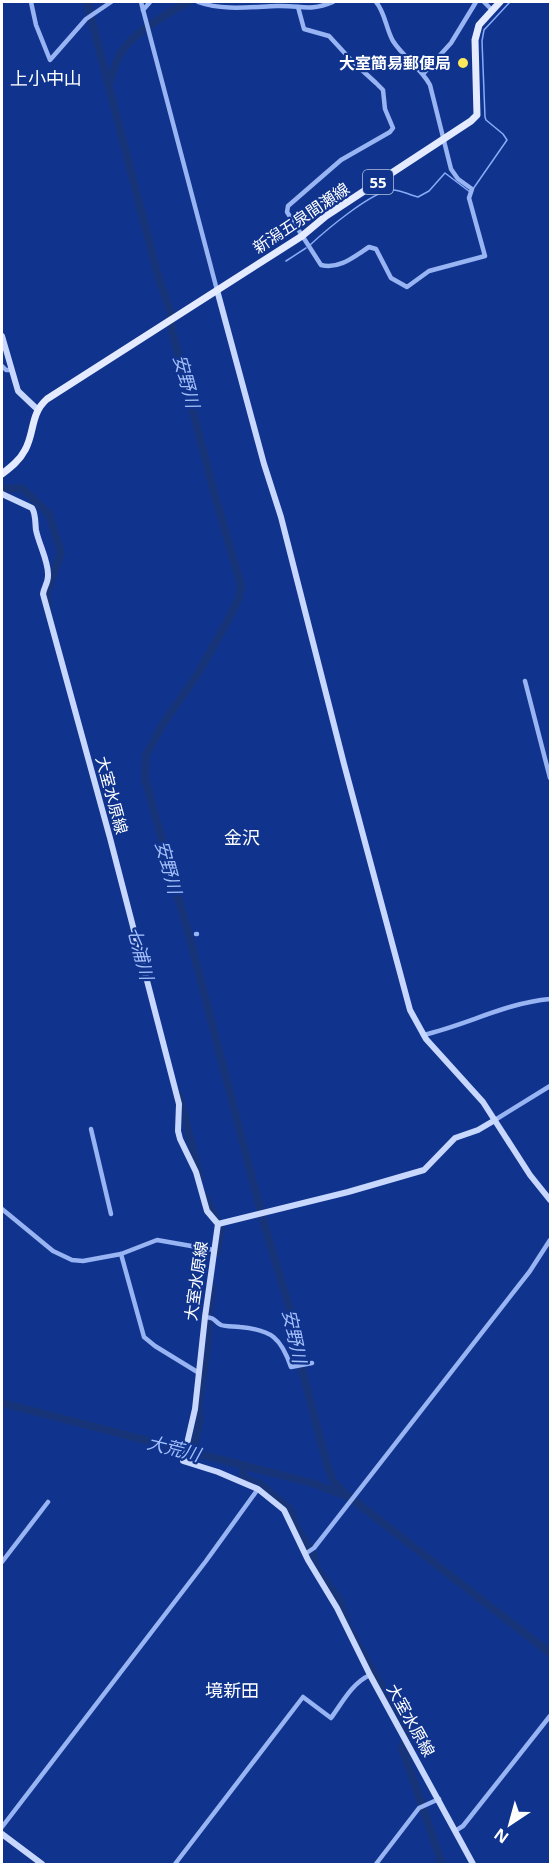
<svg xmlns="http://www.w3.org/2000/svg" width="552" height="1866" font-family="'Noto Sans','Noto Sans JP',sans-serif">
<rect width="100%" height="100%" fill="#10348e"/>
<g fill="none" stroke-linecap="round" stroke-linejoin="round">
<g stroke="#89acf7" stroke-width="1.5">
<path d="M473 189 507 140 503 134 486 120 485 117 482 41 484 30 510 2"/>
<path d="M310 245C325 231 371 192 391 190 400 189 409 195 418 197L429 191 445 173 470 192"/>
<path d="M286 261 306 248"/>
</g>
<g stroke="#183478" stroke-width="8">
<path d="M87 2 158 276 170 311 172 331 215 496 241 585 239 598 228 620 199 672 163 724 146 755 145 779 190 939 263 1220 298 1336 299 1358 326 1461 333 1481 346 1495 356 1502 550 1653"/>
<path d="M110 81C113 72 116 62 120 54 132 33 167 14 188 2"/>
<path d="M2 489 22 488 49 514 61 553 46 595 48 602"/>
<path d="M179 1095 200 1177"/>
<path d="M205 1197 221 1229 217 1252"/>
<path d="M2 1403 312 1483 344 1495"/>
<path d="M192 1453 200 1420 199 1402 208 1342 209 1313 212 1288"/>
<path d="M243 1465V1478L260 1484 290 1509 297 1528 313 1555 317 1569 340 1601 348 1627 408 1733 402 1747 442 1864"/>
</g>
<g stroke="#98b4f3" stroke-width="4.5">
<path d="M31 2 36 25 50 60 86 19 111 2"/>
<path d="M141 2 217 290"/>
<path d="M198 2C223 11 251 7 277 6 301 5 309 12 333 2"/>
<path d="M484 2 492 10"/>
<path d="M298 7 304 29 329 36 352 61 376 83 383 90 385 109 393 128 390 132 341 160 288 206 287 212 321 265C339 270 355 256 369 247L376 249 391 278 407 287 429 271 485 256 469 198 472 189 458 179 451 169 430 85C421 68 403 57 393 41 386 29 385 12 376 2"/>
<path d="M143 10 150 2"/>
<path d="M423 74 451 43 476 2"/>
<path d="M2 366 6 370H11"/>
<path d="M525 681 550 778"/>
<path d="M196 934H197"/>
<path d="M423 1035C467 1025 505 1003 550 999"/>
<path d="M495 1120 550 1086"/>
<path d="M91 1129 111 1214"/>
<path d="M2 1209 53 1251 72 1260 83 1261 121 1254 157 1240 214 1250"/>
<path d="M121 1254 144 1337 155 1346 199 1373"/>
<path d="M205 1317C217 1318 213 1321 221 1325 226 1327 235 1326 240 1327 272 1330 281 1338 291 1367L312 1363"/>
<path d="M305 1554 314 1548 530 1271 550 1240"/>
<path d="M2 1562 48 1502"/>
<path d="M2 1827 206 1561 258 1489"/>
<path d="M455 1831 463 1826 550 1716"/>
<path d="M175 1864 303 1697 331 1718C342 1703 352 1683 370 1675"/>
<path d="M376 1864 419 1808 439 1799"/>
</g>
<g stroke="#c7d7fd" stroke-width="6">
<path d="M217 290 264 464 281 517 344 764 410 1010 426 1039 483 1102 530 1175 550 1200"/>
<path d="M2 336 18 391 37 409"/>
<path d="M2 494 32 508C36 514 35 523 36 530 39 545 49 562 48 576 48 583 44 587 43 594L110 838 179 1104 178 1131 180 1139 196 1172 207 1211 218 1224 205 1317 195 1409 183 1461 218 1472 258 1489 284 1510 308 1560 337 1608 370 1675 473 1864"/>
<path d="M218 1224 348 1192 424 1170 455 1138 478 1130 495 1120"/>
<path d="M2 1834 42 1864"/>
</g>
<path stroke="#e4eaff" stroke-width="7" d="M2 474C11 467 20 460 25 450 35 432 30 414 47 399L302 236 326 216 471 121 477 115 475 40 479 25 500 2"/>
</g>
<circle fill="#ffe85a" stroke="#10348e" stroke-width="2" cx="463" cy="63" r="6"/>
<g text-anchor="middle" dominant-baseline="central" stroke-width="4.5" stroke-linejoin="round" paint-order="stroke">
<rect fill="#10348e" stroke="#b7c2dd" stroke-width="1.5" x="363" y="170" width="30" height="24" rx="4.5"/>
<g font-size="15" font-weight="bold" fill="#fff">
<text x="378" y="182">55</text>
</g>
<g font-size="16" font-weight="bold" fill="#fff" stroke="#10348e" text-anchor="end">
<text x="451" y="63">大室簡易郵便局</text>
</g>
<g font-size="16" fill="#fff" stroke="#10348e">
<text transform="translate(301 218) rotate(-34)">新潟五泉間瀬線</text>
<text transform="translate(112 795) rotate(75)">大室水原線</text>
<text transform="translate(196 1281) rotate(-82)">大室水原線</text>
<text transform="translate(411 1720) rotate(61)">大室水原線</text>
</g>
<g font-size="18" fill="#fff" stroke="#10348e">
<text x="46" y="78">上小中山</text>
<text x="242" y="837">金沢</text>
<text x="232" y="1690">境新田</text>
</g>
<g font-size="18" font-style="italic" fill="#a4bffa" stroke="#10348e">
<text transform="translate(187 381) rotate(75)">安野川</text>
<text transform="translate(169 867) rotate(75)">安野川</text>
<text transform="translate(141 953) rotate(75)">七浦川</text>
<text transform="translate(295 1336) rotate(78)">安野川</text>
<text transform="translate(174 1448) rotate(14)">大荒川</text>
</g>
</g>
<rect width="552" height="1866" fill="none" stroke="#ffffff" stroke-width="6"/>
<g transform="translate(510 1824) rotate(216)" stroke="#10348e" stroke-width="4.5" paint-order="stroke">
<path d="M0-4.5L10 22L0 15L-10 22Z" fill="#ffffff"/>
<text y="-9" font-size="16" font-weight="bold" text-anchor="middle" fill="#ffffff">N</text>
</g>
</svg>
